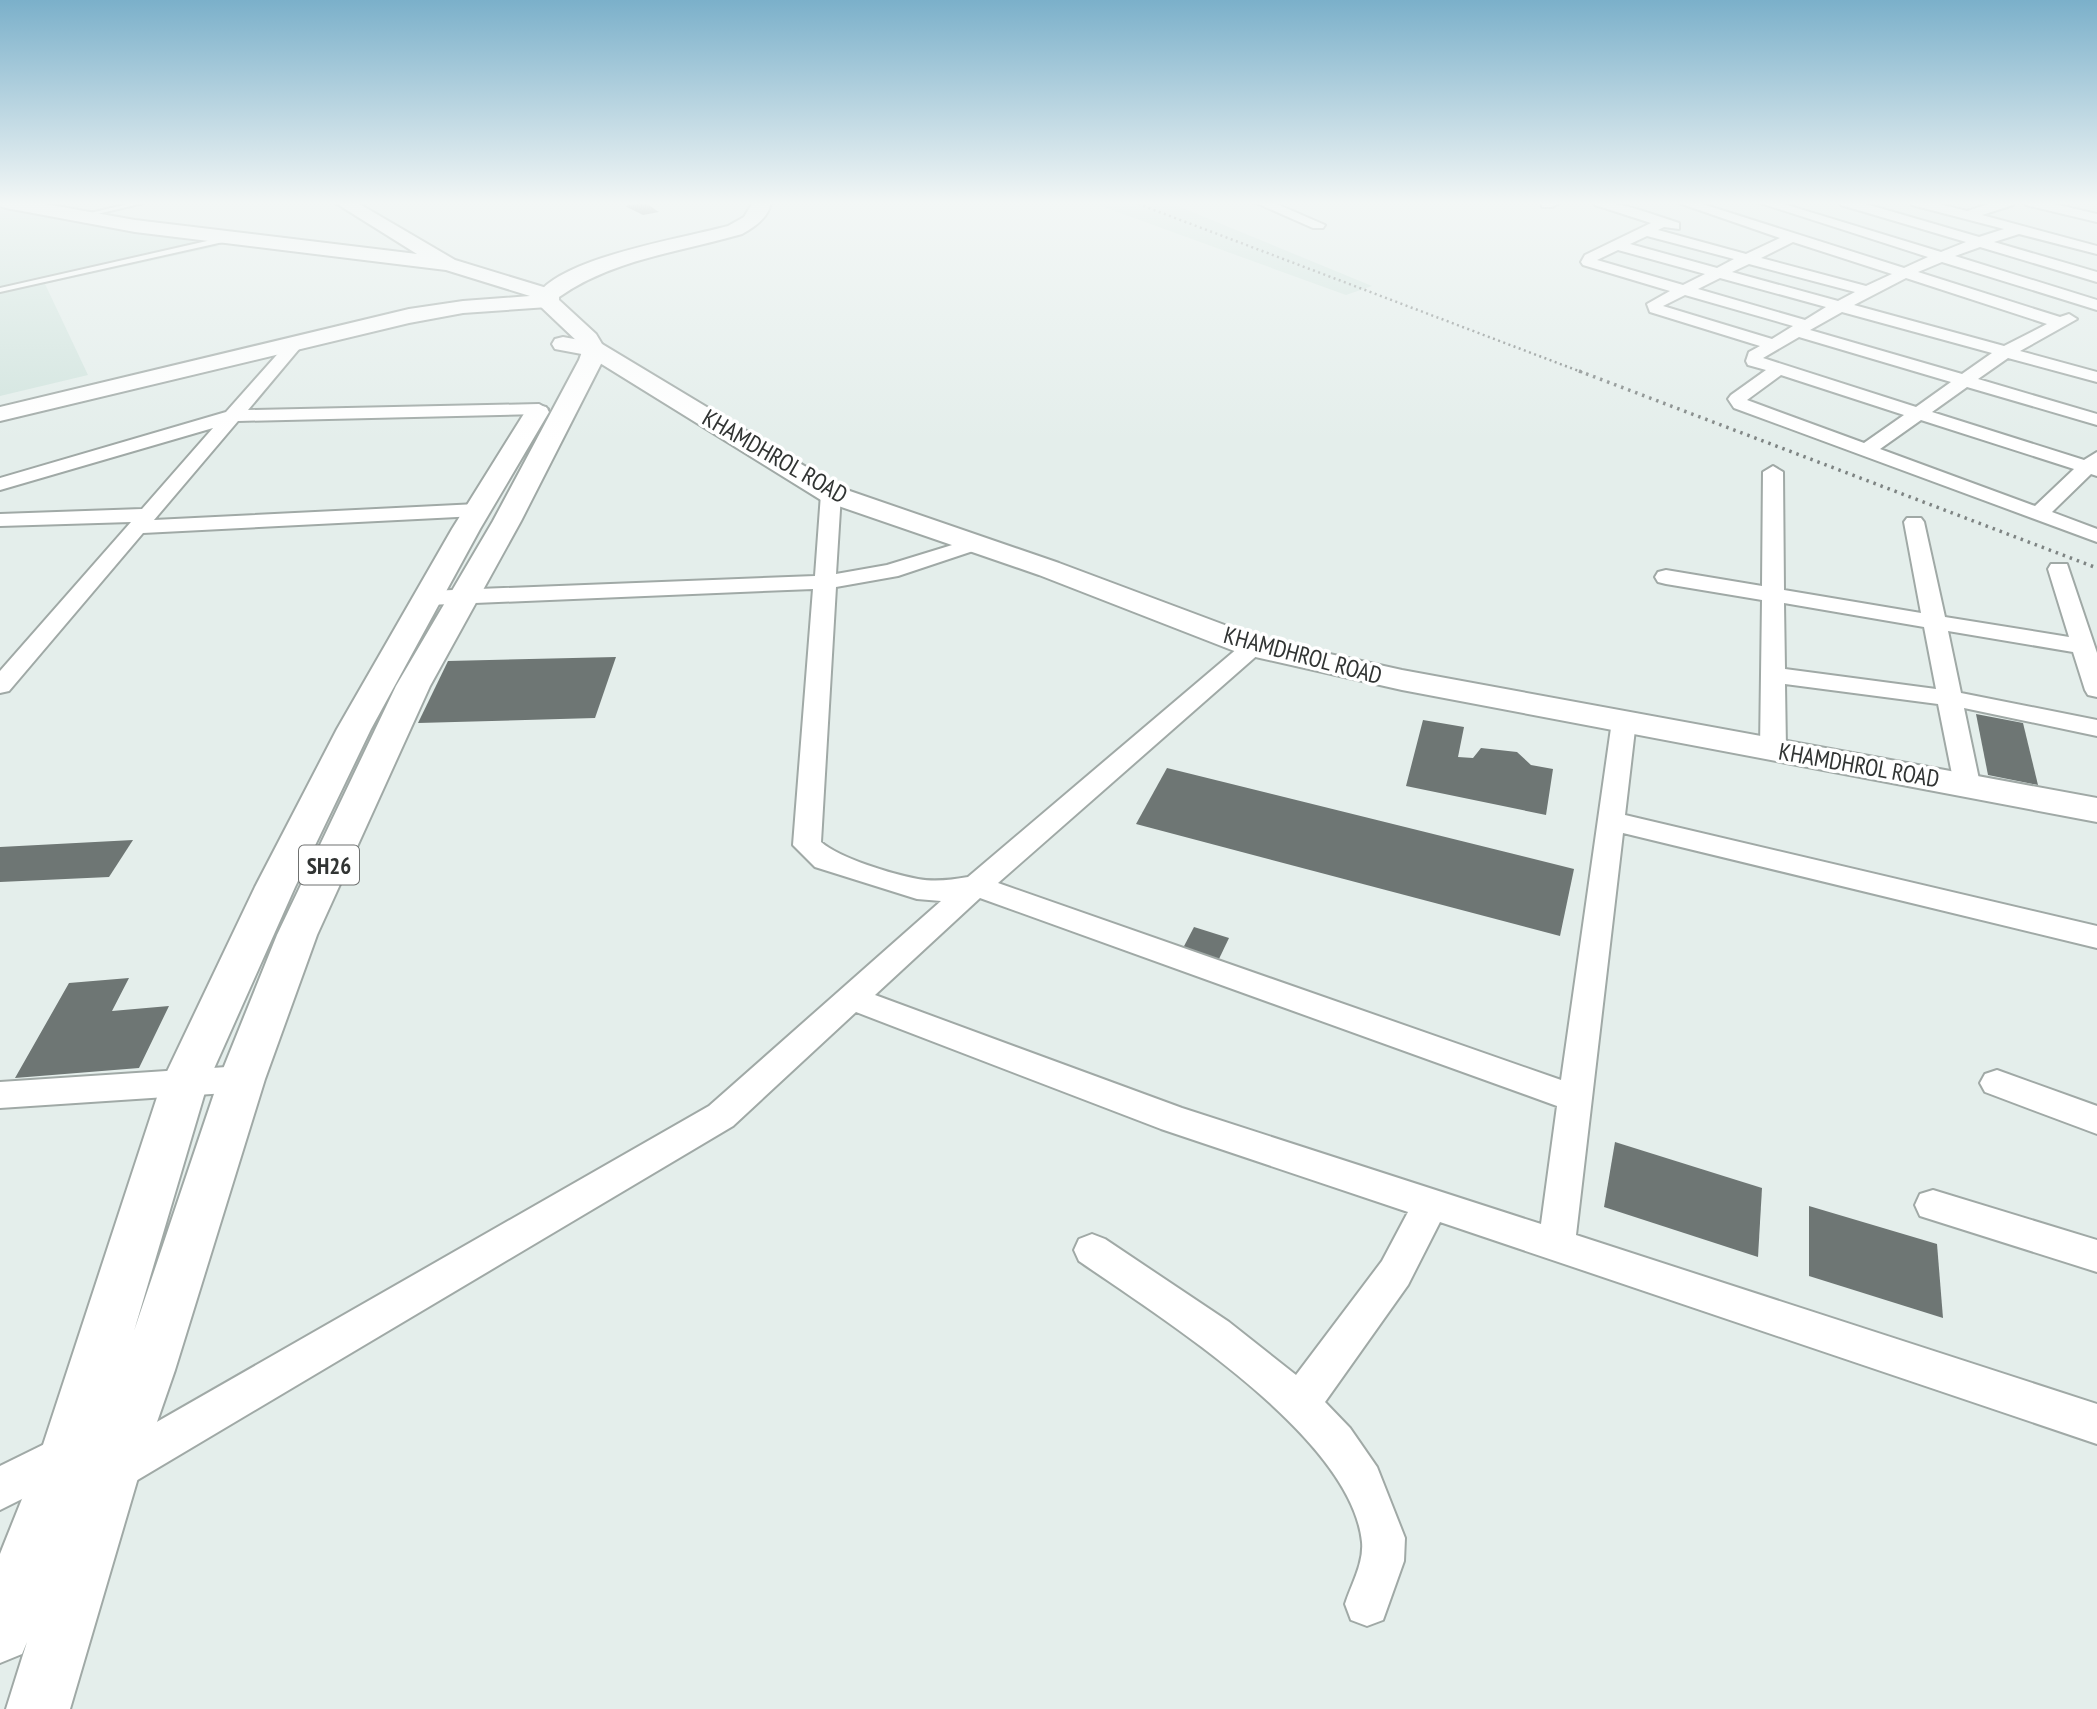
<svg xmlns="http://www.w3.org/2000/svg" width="2097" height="1709" font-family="'PT Sans Narrow',sans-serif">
<rect width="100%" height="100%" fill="#e4eeeb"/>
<g fill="#d1e4de">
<path d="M1090 202H1168L1372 286 1346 295Z"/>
<path d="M0 207 219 246 45 284 88 375 0 396Z"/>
</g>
<g fill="#6e7674">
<path d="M644 202 659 212 643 215 625 206Z"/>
<path d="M616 657 595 718 418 723 448 661Z"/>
<path d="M1976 714 2023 723 2038 785 1988 775Z"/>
<path d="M1423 720 1464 727 1458 757 1473 758 1481 748 1517 752 1531 765 1553 769 1546 815 1406 786Z"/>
<path d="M1167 768 1574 869 1560 936 1136 824Z"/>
<path d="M133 840 109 877 0 882V847Z"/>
<path d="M1194 927 1229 938 1218 961 1182 950Z"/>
<path d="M129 978 112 1011 169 1006 139 1068 15 1078 69 983Z"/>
<path d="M1615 1142 1762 1188 1758 1257 1604 1207Z"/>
<path d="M1809 1206 1937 1244 1943 1318 1809 1276Z"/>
</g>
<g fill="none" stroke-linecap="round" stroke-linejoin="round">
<g stroke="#a0a9a6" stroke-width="4">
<g id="lane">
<path d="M136 202H147L81 218 78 216Z"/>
<path d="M229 236 232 240 0 292V288Z"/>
</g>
</g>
<g stroke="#a0a9a6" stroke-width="4">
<g id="street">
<path d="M1254 202H1272L1325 225 1323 228H1313Z"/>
<path d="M1542 202H1562L1552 207H1542Z"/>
<path d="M1594 202C1623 202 1651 214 1679 223V229L1664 227 1658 230 1746 254 1780 238 1676 202H1696L1904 268 1928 257 1757 202H1777L1941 252 1966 242 1841 205 1839 202H1859L1979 237 2004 229 1912 205 1910 202H1931L1967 211 1996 202H2014L2013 205 1982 215 2097 246V254L2019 234 1994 242 2097 272V282L1980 247 1955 256 2097 300V310L1942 262 1918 272 2060 317 2069 314 2077 319 2020 351 2097 372V382L2008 358 1978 379 2097 414V425L1967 387 1932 412 2084 460 2097 452V476L2091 474 2052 512 2097 529V542L1734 408 1728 399 1731 395 1766 370 1748 365 1746 361 1749 352 1760 346 1650 312 1647 304 1670 291 1583 265 1581 262 1585 255 1651 223 1595 205ZM1647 236 1734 259 1717 268 1630 244ZM1793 242 1892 274 1866 286 1761 258ZM1618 250 1705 274 1683 285 1597 260ZM1749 264 1855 292 1838 301 1732 272ZM1720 278 1826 307 1805 320 1698 289ZM1906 278 2047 324 2004 346 1854 305ZM1685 295 1793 326 1772 339 1663 306ZM1842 312 1992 353 1962 374 1810 330ZM1799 337 1951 382 1916 407 1763 358ZM1781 375 1904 415 1864 443 1747 400ZM1921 420 2074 469 2035 506 1880 449Z"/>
<path d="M2024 202H2046L2097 214V222L2026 205Z"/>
<path d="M297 337 305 342 248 410 539 404 548 409 539 414 238 421 154 520 477 504 484 506 487 510 484 514 477 516 143 533 9 691 0 693V671L131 522 0 526V514L142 509 213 428 0 490V478L226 412 291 339Z"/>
<path d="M1773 466 1783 472 1784 590 1921 613 1904 522 1907 518H1921L1924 522 1945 617 2069 637 2048 569 2051 564H2067L2097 653V697L2088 695 2085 690 2073 652 1948 631 1961 693 2097 720V736L1964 708 1980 784 1976 790 1967 792 1958 790 1954 784 1938 704 1785 684 1786 749 1782 755 1773 757 1764 755 1760 749 1762 600 1666 584 1658 582 1655 577 1658 572 1666 570 1762 586 1763 472ZM1784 603 1924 627 1936 689 1785 669Z"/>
<path d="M831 488 838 490 841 494 836 574 887 565 975 538 982 540 986 544 982 548 898 576 836 587 821 842C841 859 892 874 918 879 935 882 951 880 968 877L1245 642H1261L1265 647 1261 652 998 883 1561 1080 1612 721 1615 716 1624 714 1633 716 1636 721 1625 815 2097 926V948L1623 833 1576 1235 2097 1404V1444L1440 1222 1408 1285 1325 1402 1350 1428 1377 1467 1405 1538 1404 1561 1383 1620 1367 1626 1351 1620 1345 1604C1351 1585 1364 1563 1362 1542 1351 1436 1161 1318 1079 1261L1074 1250 1079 1239 1092 1234 1105 1239 1229 1322 1296 1375 1382 1261 1408 1212 1161 1129 856 1012 733 1126 129 1485 114 1491 99 1485 93 1470 99 1455 709 1106 941 901 917 899 815 867 793 845 813 589 428 605 420 603 417 598 420 593 428 591 815 576 821 494 824 490ZM980 898 1557 1106 1541 1224 1182 1108 875 995Z"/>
<path d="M242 1066 254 1070 259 1079 254 1088 242 1092 0 1108V1082Z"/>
<path d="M1997 1070 2097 1106V1134L1985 1092 1980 1083 1985 1074Z"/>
<path d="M1933 1190 2097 1240V1272L1920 1216 1915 1205 1920 1194Z"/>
<path d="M67 1433 82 1439 88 1454 82 1469 0 1510V1466Z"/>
</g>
</g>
<g stroke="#a0a9a6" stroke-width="4">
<g id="secondary">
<path d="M0 202H34L135 220 417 254 334 202H356L455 260 550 289 554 293 552 296 559 301 556 306 548 307 463 313 409 323 0 421V407L409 309 463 301 530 296 446 270 135 232 6 208 0 206Z"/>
<path d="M563 337 602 344 841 488 1059 563 1262 639 1402 670 2097 798V822L1402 690 1242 654 1039 575 821 500 587 355 555 349 552 344 555 339Z"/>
</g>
</g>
<g stroke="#a0a9a6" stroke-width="4">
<path id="primary" d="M753 202H771C769 217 755 227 742 234 680 252 613 259 559 297V300L596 334 605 349 603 360 521 521 430 686 317 935 265 1079 175 1370 140 1471 70 1709H6L27 1642 22 1654 0 1663V1554L40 1454 162 1082 255 887 337 729 452 529 525 412 528 407 537 405 546 407 549 412 480 529 371 729 295 887 208 1082 134 1331 219 1079 277 935 396 686 493 521 579 360 583 349 579 343 540 306 537 301 538 294C564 257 684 238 728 226L744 217Z"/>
</g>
<use href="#lane" fill="#fff" fill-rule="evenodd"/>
<use href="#street" fill="#fff" fill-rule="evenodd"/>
<use href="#secondary" fill="#fff" fill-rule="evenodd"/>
<use href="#primary" fill="#fff" fill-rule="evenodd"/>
<path stroke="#7e8483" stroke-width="2.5" stroke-dasharray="2 3.5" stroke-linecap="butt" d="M1133 202 1584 373"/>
<path stroke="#7e8483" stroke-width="3.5" stroke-dasharray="2.5 5" stroke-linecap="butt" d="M1579 371 2097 568"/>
</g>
<linearGradient id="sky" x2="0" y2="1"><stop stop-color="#7bb0ca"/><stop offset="0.46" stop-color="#f3f7f6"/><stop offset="1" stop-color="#f3f7f6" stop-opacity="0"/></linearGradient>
<rect width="2097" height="441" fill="url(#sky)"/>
<g text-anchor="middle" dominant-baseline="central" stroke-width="7" stroke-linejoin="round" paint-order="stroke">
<rect fill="#fff" stroke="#6f7170" stroke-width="2" x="299" y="845.5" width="60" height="39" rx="5"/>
<g font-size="23" font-weight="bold" fill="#313433">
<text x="329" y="865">SH26</text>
</g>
<g font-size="24" fill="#313433" stroke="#fff">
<text transform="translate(775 456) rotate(30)">KHAMDHROL ROAD</text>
<text transform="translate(1303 655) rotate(15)">KHAMDHROL ROAD</text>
<text transform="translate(1859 765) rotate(10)">KHAMDHROL ROAD</text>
</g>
</g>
</svg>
